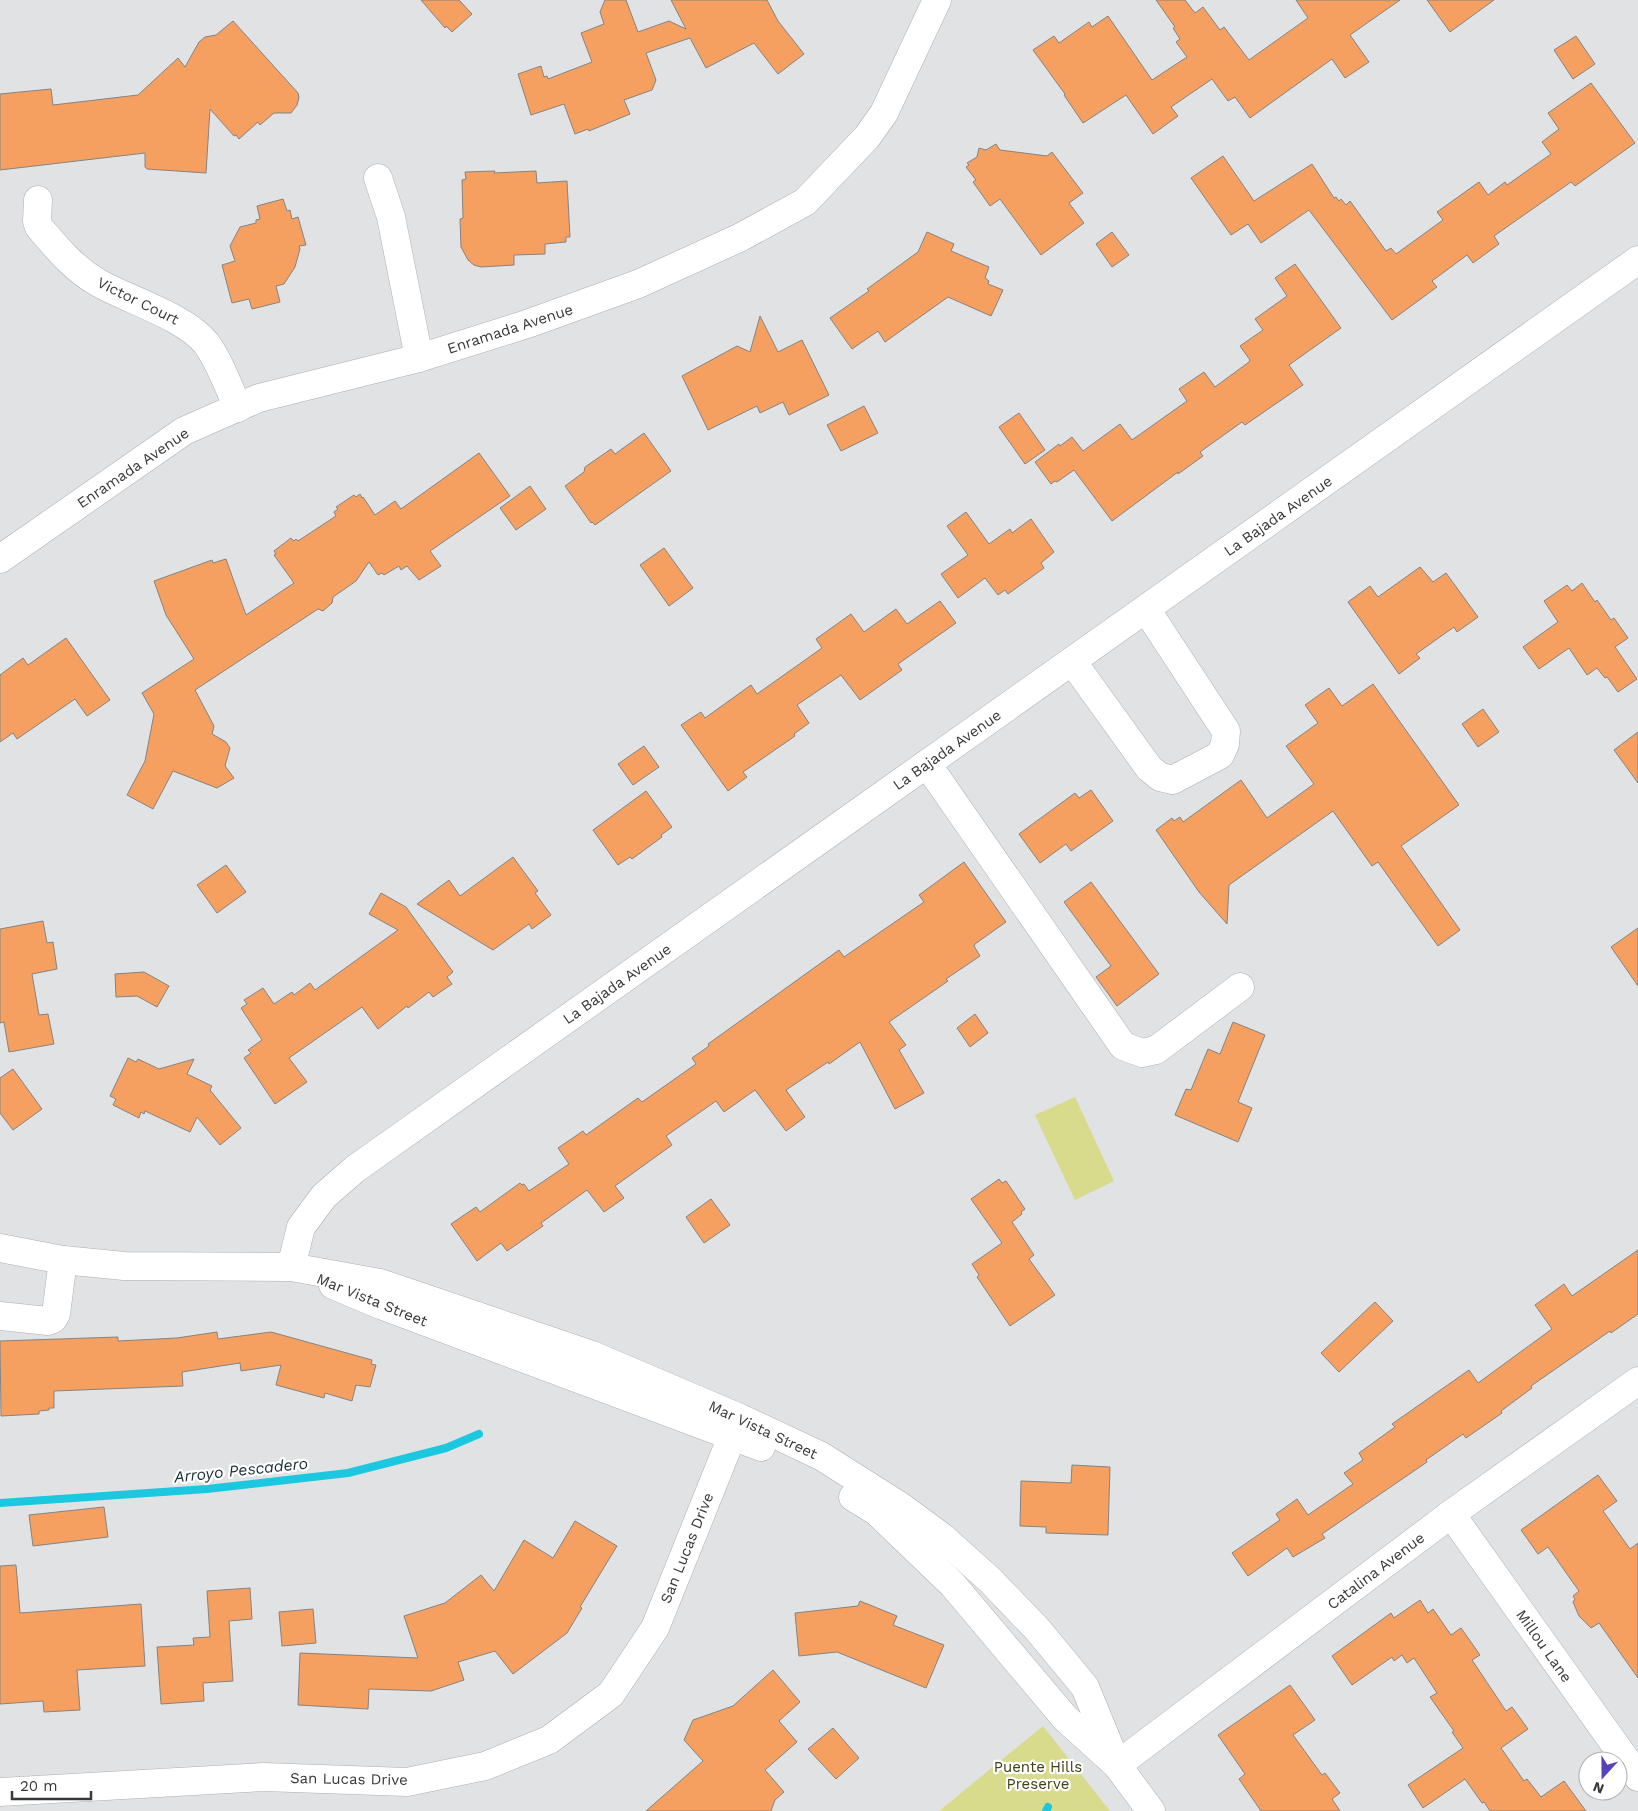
<svg xmlns="http://www.w3.org/2000/svg" width="1638" height="1811" font-family="'Work Sans',sans-serif">
<rect width="100%" height="100%" fill="#e1e2e4"/>
<g fill="#d8db8b">
<path d="M1075 1097 1114 1181 1075 1200 1035 1115Z"/>
<path d="M1043 1726 1110 1811H939Z"/>
</g>
<g fill="none" stroke-linecap="round" stroke-linejoin="round">
<g stroke="#1cc8e0" stroke-width="8">
<path d="M0 1503 207 1489 348 1473 446 1448 479 1434"/>
<path d="M1046 1811 1048 1807"/>
</g>
</g>
<g fill="#f5a060" stroke="#858382">
<path d="M421 0H459L472 14 452 32 446 26 445 28Z"/>
<path d="M605 0H626L638 32 669 21 686 29 671 0H767L778 21 804 54 778 74 754 43 706 68 690 38 646 53 656 80 652 90 624 100 630 114 589 131 588 129 575 134 564 104 531 115 518 74 541 66 544 77 547 76 548 79 592 62 581 33 604 24 600 12Z"/>
<path d="M1156 0H1185L1195 13 1203 7 1220 30 1224 27 1249 60 1308 18 1296 0H1400L1350 35 1369 62 1345 78 1332 59 1250 118 1235 97 1228 101 1212 79 1171 107 1178 116 1153 134 1126 95 1083 123 1064 95 1065 94 1033 50 1054 36 1059 43 1089 22 1092 27 1108 16 1152 80 1187 57 1176 42 1180 39 1173 28 1175 27Z"/>
<path d="M1427 0H1494L1450 32Z"/>
<path d="M233 21 298 93 299 98 297 105 291 113H274L260 125 258 122 239 139 236 135 234 136 210 109 206 173 147 169 145 167V153L0 170V94L51 89 53 105 138 95 178 58 185 67 199 42 205 37 216 35Z"/>
<path d="M1576 36 1595 64 1573 79 1554 50Z"/>
<path d="M1591 83 1635 143 1575 186 1571 182 1494 236 1499 244 1473 263 1467 255 1432 281 1437 287 1392 320 1309 210 1261 243 1248 224 1231 235 1191 178 1223 156 1254 201 1312 164 1334 198 1336 197 1339 201 1341 199 1346 205 1350 201 1386 251 1391 248 1396 254 1443 220 1437 212 1479 182 1488 195 1505 182 1507 185 1551 154 1542 142 1559 129 1548 113Z"/>
<path d="M996 144 1000 150 1047 156 1052 152 1083 193 1069 203 1084 223 1041 255 1000 199 990 206 973 182 976 180 966 167 969 165 967 163 977 157 979 148 986 150Z"/>
<path d="M495 171 494 173 536 171 537 183 567 181 570 237H566V242L545 244V254L514 255V265L481 267 474 265 468 260 461 247 460 219 463 218 462 180 466 179 465 172Z"/>
<path d="M283 199 287 211 290 210 292 219 298 217 306 245 299 246 300 249 295 267 284 284 276 286 280 302 252 309 249 299 232 303 222 265 235 261 230 246 240 227 256 223V220L260 219 257 206Z"/>
<path d="M927 232 954 244 951 251 989 267 985 278 989 281 988 284 1003 290 991 316 948 297 885 342 878 331 852 349 830 318 869 291 867 289 918 252Z"/>
<path d="M1112 232 1129 255 1112 267 1096 244Z"/>
<path d="M1295 264 1341 328 1289 365 1303 385 1245 425 1242 422 1200 452 1203 456 1178 474V472L1112 521 1074 470 1057 482 1055 481 1051 484 1035 462 1059 444 1060 446 1072 437 1083 451 1120 424 1132 440 1187 401 1179 389 1204 372 1215 387 1249 362 1250 360 1240 346 1263 330 1255 319 1287 296 1275 278Z"/>
<path d="M760 316 778 352 802 340 829 395 789 415 783 402 760 413 757 406 708 430 682 376 737 346 750 352Z"/>
<path d="M864 406 878 433 841 451 827 425Z"/>
<path d="M1019 413 1045 450 1025 464 999 427Z"/>
<path d="M644 433 671 471 595 525 592 522 591 523 565 486 584 472 585 467 611 449 615 454Z"/>
<path d="M479 453 510 496 430 551 441 566 419 580 407 566 401 570 399 566 384 575 382 573 378 575 369 562 356 581 333 597 332 603 323 611 318 609 195 690 214 726 212 734 226 742 230 748 225 766 234 778 217 788 173 771 153 809 127 795 145 761 154 714 142 693 194 659 166 615 154 581 212 560 213 563 226 559 246 615 294 583 274 555 276 554 274 551 291 538 294 541 296 539 298 541 336 516 334 512 338 509 336 507 354 495 356 497 360 494 362 498 363 497 375 515 395 501 401 509Z"/>
<path d="M530 486 546 509 516 530 500 508Z"/>
<path d="M966 512 989 544 1010 529 1012 533 1031 519 1054 552 1041 563 1044 568 1008 594 1005 590 998 595 985 578 958 598 941 574 968 555 947 526Z"/>
<path d="M664 548 693 588 669 606 640 565Z"/>
<path d="M1420 567 1433 582 1446 573 1478 617 1457 632 1454 627 1416 654 1420 658 1399 674 1348 602 1370 586 1378 597Z"/>
<path d="M1582 583 1595 602 1597 600 1611 620 1614 618 1628 638 1615 647 1637 679 1618 692 1607 677 1605 678 1597 668 1587 675 1569 648 1539 669 1523 647 1558 622 1544 601 1567 585 1572 591Z"/>
<path d="M940 601 956 623 898 664 902 670 860 700 841 675 797 705 809 723 794 734 795 736 743 772 747 777 728 791 681 725 701 712 705 718 751 685 757 694 822 648 816 639 851 614 864 632 896 609 907 624Z"/>
<path d="M66 638 110 700 87 716 75 699 17 739 13 733 0 742V675L23 658 28 665Z"/>
<path d="M1373 684 1459 805 1401 846 1460 930 1438 946 1378 862 1372 866 1333 811 1229 885 1227 924 1199 892 1156 830 1172 818 1174 821 1180 817 1183 822 1241 780 1267 818 1314 784 1286 746 1318 723 1305 705 1329 688 1342 706Z"/>
<path d="M1483 709 1499 732 1478 747 1462 724Z"/>
<path d="M1638 732V783L1614 750Z"/>
<path d="M644 746 659 767 633 785 618 764Z"/>
<path d="M1091 790 1113 821 1071 851 1066 844 1040 863 1019 834 1075 793 1079 798Z"/>
<path d="M646 791 672 827 661 835 662 837 632 859 630 857 618 865 593 830Z"/>
<path d="M513 857 538 891 535 893 551 915 532 929 529 924 493 950 417 904 449 880 460 896Z"/>
<path d="M964 862 1006 922 975 944 974 946 980 956 946 979 948 981 889 1022 906 1045 899 1050 924 1093 895 1109 860 1042 829 1064 828 1062 786 1090 805 1117 786 1131 755 1090 724 1112 716 1101 666 1136 672 1145 615 1186 624 1198 604 1212 587 1190 541 1223 543 1226 507 1251 501 1243 477 1261 451 1224 476 1207 480 1212 520 1183 522 1185 524 1184 529 1191 569 1164 558 1148 583 1131 586 1135 638 1098 642 1102 696 1064 692 1058 709 1046 708 1044 839 950 844 957 924 902 919 895Z"/>
<path d="M226 865 246 892 217 913 197 885Z"/>
<path d="M1091 882 1159 974 1117 1006 1096 977 1111 966 1064 902Z"/>
<path d="M381 893 406 907 453 972 447 977 452 984 433 997 429 992 408 1008 407 1006 378 1029 362 1007 289 1058 307 1082 275 1104 244 1058 251 1053 248 1050 262 1040 241 1008 247 1004 244 1000 263 988 274 1004 292 992 294 995 310 983 315 990 398 930 369 914Z"/>
<path d="M43 921 47 943 53 942 57 969 32 974 39 1015 48 1014 54 1044 9 1052 4 1022 0 1023V929Z"/>
<path d="M1638 928V986L1611 947Z"/>
<path d="M144 972 169 986 157 1007 137 996 116 997 115 974Z"/>
<path d="M975 1014 988 1033 970 1047 957 1028Z"/>
<path d="M1233 1022 1265 1035 1238 1102 1252 1108 1238 1142 1175 1115 1186 1089 1191 1090 1208 1049 1220 1054Z"/>
<path d="M128 1058 136 1062 138 1059 159 1069 194 1059 187 1074 212 1086 210 1090 241 1128 220 1145 197 1117 190 1132 145 1111 144 1114 141 1112 139 1118 113 1105 116 1099 110 1096Z"/>
<path d="M13 1069 42 1109 13 1130 0 1113V1078Z"/>
<path d="M999 1179 1002 1183 1006 1181 1025 1209 1021 1212 1022 1214 1012 1222 1034 1255 1029 1259 1055 1295 1010 1326 977 1277 979 1275 972 1264 1002 1243 971 1199Z"/>
<path d="M711 1199 730 1225 704 1243 686 1217Z"/>
<path d="M1638 1250V1314L1611 1333 1610 1331 1531 1386 1532 1388 1501 1411 1502 1413 1466 1438 1463 1434 1426 1460 1427 1462 1322 1534 1325 1538 1293 1557 1287 1548 1248 1576 1232 1553 1280 1520 1276 1514 1297 1499 1308 1515 1353 1484 1344 1473 1363 1460 1359 1453 1395 1427 1392 1424 1469 1370 1478 1383 1552 1329 1535 1305 1564 1284 1572 1296Z"/>
<path d="M1375 1302 1393 1321 1339 1372 1321 1353Z"/>
<path d="M217 1332 218 1339 271 1332 372 1360 371 1364 376 1365 370 1387 356 1385 352 1401 325 1393 324 1398 276 1385 281 1365 241 1371 240 1363 182 1372 183 1386 54 1391V1408H49V1410L39 1411V1414L1 1416 0 1341 118 1337V1341L177 1338Z"/>
<path d="M1072 1465 1110 1467 1108 1535 1046 1533V1527L1020 1526 1021 1481 1071 1483Z"/>
<path d="M1598 1475 1617 1501 1603 1511 1630 1549 1638 1543V1678L1599 1623 1591 1628 1579 1616 1573 1602 1575 1599 1573 1596 1579 1591 1548 1547 1538 1554 1521 1530Z"/>
<path d="M104 1507 108 1537 33 1546 29 1515Z"/>
<path d="M575 1521 617 1546 580 1607 582 1608 567 1633 513 1674 495 1651 458 1662 464 1680 431 1691 369 1689 368 1709 298 1705 300 1653 418 1658 404 1616 445 1603 481 1575 494 1591 524 1540 553 1558Z"/>
<path d="M16 1565 20 1613 141 1604 145 1666 77 1670 80 1710 44 1712 43 1701 0 1704V1566Z"/>
<path d="M250 1588 252 1619 229 1621 233 1681 203 1683 204 1701 161 1704 157 1647 194 1645 193 1638 210 1637 207 1591Z"/>
<path d="M1420 1600 1428 1613 1433 1609 1451 1635 1461 1628 1480 1655 1472 1660 1506 1711 1512 1707 1528 1729 1501 1748 1524 1781 1527 1779 1541 1797 1564 1781 1586 1811H1490L1484 1802 1482 1803 1465 1779 1423 1808 1408 1785 1463 1748 1452 1732 1454 1731 1430 1697 1437 1693 1414 1658 1407 1663 1402 1655 1394 1661 1392 1657 1352 1685 1332 1656 1391 1613 1394 1618Z"/>
<path d="M860 1601 897 1616 893 1625 944 1645 926 1688 837 1652 799 1656 795 1613 858 1606Z"/>
<path d="M313 1609 316 1643 282 1646 279 1612Z"/>
<path d="M773 1670 800 1702 779 1721 797 1742 765 1770 784 1792 775 1800 771 1811H646L703 1761 684 1740 693 1720 733 1706Z"/>
<path d="M1290 1685 1315 1720 1293 1735 1322 1775 1325 1773 1340 1793 1332 1799 1340 1811H1261L1239 1779 1245 1774 1218 1735Z"/>
<path d="M833 1728 859 1758 836 1779 808 1749Z"/>
</g>
<g fill="none" stroke-linecap="round" stroke-linejoin="round">
<g stroke="#adaeb0" stroke-width="29">
<g id="minor">
<path d="M378 178 391 217 419 358"/>
<path d="M38 200 37 221 39 227C57 248 73 268 97 282 128 300 184 316 206 343 220 362 228 386 238 408"/>
<path d="M0 559 184 431 259 398 419 358 527 324 638 284 739 238 805 202 867 137 884 113 937 0"/>
<path d="M1072 661 1149 768 1160 777 1173 780 1220 755 1225 744 1226 731 1146 609"/>
<path d="M927 764 1123 1046 1142 1053 1156 1050 1240 987"/>
<path d="M0 1248 63 1260 124 1266 291 1267 380 1283 592 1355 740 1418 821 1456 900 1506 942 1537 990 1580 1038 1630 1085 1687 1117 1765"/>
<path d="M291 1267 301 1227 324 1196 355 1169 1638 260"/>
<path d="M333 1285 383 1306 761 1447"/>
<path d="M0 1316 48 1321 53 1319 56 1314 63 1260"/>
<path d="M853 1497 876 1511 953 1585 1065 1718 1117 1765 1151 1811"/>
<path d="M1451 1514 1638 1777"/>
<path d="M1117 1765 1451 1514 1638 1381"/>
<path d="M0 1792 264 1777 407 1782 485 1766 549 1740 611 1694 655 1628 739 1419"/>
</g>
</g>
<use href="#minor" stroke="#fff" stroke-width="28"/>
</g>
<g text-anchor="middle" dominant-baseline="central" stroke-width="4.5" stroke-linejoin="round" paint-order="stroke">
<g font-size="15" fill="#373838" stroke="#fff">
<text transform="translate(138 301) rotate(26)">Victor Court</text>
<text transform="translate(510 329) rotate(-18)">Enramada Avenue</text>
<text transform="translate(133 468) rotate(-34)">Enramada Avenue</text>
<text transform="translate(1278 516) rotate(-35)">La Bajada Avenue</text>
<text transform="translate(947 750) rotate(-35)">La Bajada Avenue</text>
<text transform="translate(617 984) rotate(-35)">La Bajada Avenue</text>
<text transform="translate(372 1300) rotate(22)">Mar Vista Street</text>
<text transform="translate(763 1430) rotate(25)">Mar Vista Street</text>
<text transform="translate(687 1548) rotate(-68)">San Lucas Drive</text>
<text transform="translate(1376 1571) rotate(-37)">Catalina Avenue</text>
<text transform="translate(1544 1646) rotate(55)">Millou Lane</text>
<text transform="translate(349 1779) rotate(1)">San Lucas Drive</text>
</g>
<g font-size="15" fill="#404115" stroke="#fff">
<text x="1038" y="1767">Puente Hills<tspan x="1038" dy="17">Preserve</tspan></text>
</g>
<g font-size="16" font-style="italic" fill="#172f34" stroke="#fff">
<text transform="translate(241 1470) rotate(-6)">Arroyo Pescadero</text>
</g>
</g>
<g transform="translate(1603 1776) rotate(201)"><circle r="24" fill="#ffffff" stroke="#afafaf"/>
<path d="M0-4L9 19L0 12L-9 19Z" fill="#5742ba"/>
<text y="-8" font-size="14" font-weight="bold" text-anchor="middle" fill="#373838">N</text>
</g>
<path d="M12 1791v8h79v-8" fill="none" stroke="#373838" stroke-width="2.5"/>
<text x="20" y="1791" font-size="15" fill="#373838" stroke="#ffffff" stroke-width="4" paint-order="stroke">20 m</text>
</svg>
